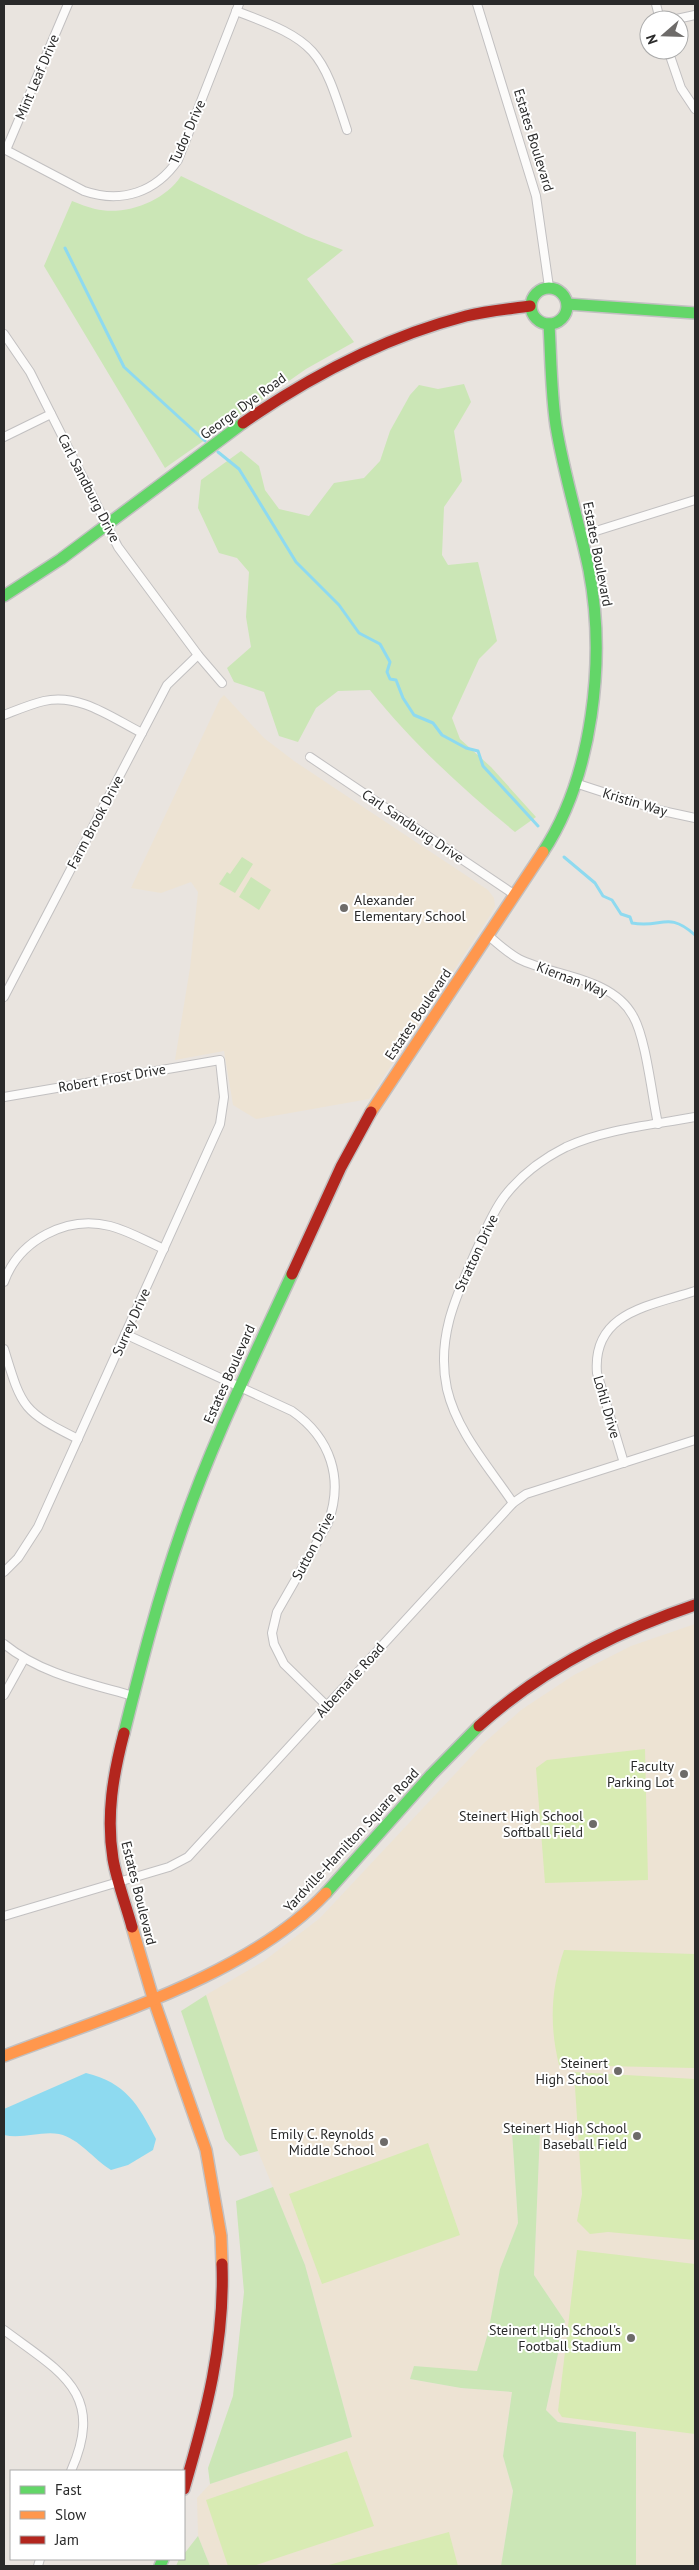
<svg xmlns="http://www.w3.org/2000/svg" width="699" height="2570" font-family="'PT Sans',sans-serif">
<rect width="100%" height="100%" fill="#e9e4df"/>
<g fill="#ede3d3">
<path d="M224 695 264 738 294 761 488 890 494 898 495 906 491 914 369 1099 256 1119 233 1105 224 1051 175 1060 190 968 198 892 191 882 161 893 131 888 220 699Z"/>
<path d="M695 1624V2566H636V2433L558 2422 546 2410 565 2321 534 2275 540 2131 512 2133 518 2223 500 2269 488 2333 477 2372 414 2366 410 2379 461 2388 512 2392 503 2456 513 2491 501 2566H210L198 2536 197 2498 210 2484 352 2437 305 2265 258 2151 206 1995 264 1961 320 1918 483 1744 521 1710 574 1675 631 1646Z"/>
</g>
<g fill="#cbe6b6">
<path d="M181 176 306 236 343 250 307 279 354 342 306 369 165 468 44 266 72 201C80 204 87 207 95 209 125 216 164 202 181 176Z"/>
<path d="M464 384 471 402 454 431 462 481 444 507 442 555 448 565 478 562 497 641 479 659 452 718 460 739 491 767 536 817 515 832C463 789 412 743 370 690L338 691 316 708 298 742 279 736 264 692 234 682 227 668 251 647 246 617 249 572 237 558 219 553 198 508 201 480 241 451 259 466 265 490 279 509 309 516 334 483 364 478 380 461 390 431 410 395 419 385 438 389Z"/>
<path d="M242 857 253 864 235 893 219 884 227 872 230 874Z"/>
<path d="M251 877 271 890 259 910 239 897Z"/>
<path d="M206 1995 258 2151 240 2156 225 2139 181 2011Z"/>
<path d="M540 2131 534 2275 565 2321 546 2410 558 2422 636 2432V2566H501L513 2491 503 2456 512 2392 461 2388 410 2379 414 2366 477 2371 488 2333 500 2269 518 2223 512 2132Z"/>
<path d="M273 2187 305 2265 352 2437 210 2484 208 2468 233 2396 244 2292 236 2201Z"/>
<path d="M198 2536 210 2566H176L179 2559H184V2554Z"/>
</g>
<g fill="#d8ebb3">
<path d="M645 1749 648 1880 545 1883 536 1768 547 1760Z"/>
<path d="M564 1950 695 1954V2068L559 2065C549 2024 551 1989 564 1950Z"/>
<path d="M574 2072 695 2079V2240L608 2232 590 2234 577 2221 582 2194Z"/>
<path d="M428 2143 460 2235 322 2284 289 2194Z"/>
<path d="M577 2250 695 2264V2434L562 2417 558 2411Z"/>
<path d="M347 2451 374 2526 253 2566H228L206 2500Z"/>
<path d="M449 2532 458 2566H325Z"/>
</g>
<path fill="#8edaf0" d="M86 2073C126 2083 138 2104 156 2139L153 2150 128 2165 111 2170C93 2159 80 2139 59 2134 41 2131 22 2139 4 2135V2109Z"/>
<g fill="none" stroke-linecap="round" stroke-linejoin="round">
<g stroke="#8edaf0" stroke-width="3">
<path d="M65 248 124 367 205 441"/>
<path d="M218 452 239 469 296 562 339 605 359 633 380 644 390 662 387 672 390 679 396 680 403 698 414 715 433 723 442 735 466 748 478 751 483 766 538 826"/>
<path d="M564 857 595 883 603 896 612 900 621 914 630 917 632 923C662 929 667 910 695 935"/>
</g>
<g stroke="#c2c0c1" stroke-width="10">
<g id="street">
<path d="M477 4 536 196 549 287"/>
<path d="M656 4 660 20"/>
<path d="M236 11C317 41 321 49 347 130"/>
<path d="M672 20 695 15"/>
<path d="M668 50 681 88 695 109"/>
<path d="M4 149 84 191C122 204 156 192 178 160L239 4"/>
<path d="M6 150 68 4"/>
<path d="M4 334 30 372 118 547 198 655 222 683"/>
<path d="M4 437 51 414"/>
<path d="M580 536 695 500"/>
<path d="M4 715C17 710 31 704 44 701 80 693 112 718 142 733"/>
<path d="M310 757 515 895"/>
<path d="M575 783 658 810 695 818"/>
<path d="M489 936C498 944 508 953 519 959 555 977 612 977 633 1016 646 1038 652 1097 658 1124"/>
<path d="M4 997 167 685 198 655"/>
<path d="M4 1097 220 1060 224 1097 220 1124 38 1527 18 1558 4 1572"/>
<path d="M4 1282C19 1240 67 1215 110 1226 129 1231 146 1241 164 1249"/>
<path d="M125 1334 292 1411C331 1438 344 1479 328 1523L277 1612 272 1633 274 1644 284 1664 327 1706"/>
<path d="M4 1349C22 1408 22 1411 78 1439"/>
<path d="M624 1463 597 1373C592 1312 650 1306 695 1291"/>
<path d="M513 1503C489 1467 457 1432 447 1389 436 1338 456 1296 476 1251 485 1232 492 1213 504 1197 520 1176 542 1159 566 1147 605 1129 653 1125 695 1117"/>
<path d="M4 1644C41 1674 88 1683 133 1696"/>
<path d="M4 1695 24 1659"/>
<path d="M4 1916 169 1867 188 1857 513 1503 526 1494 695 1440"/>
<path d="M4 2330C60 2372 106 2392 71 2471"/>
<path d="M38 2566 40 2559"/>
</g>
</g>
<g stroke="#c2c0c1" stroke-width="14">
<g id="fast">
<circle cx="549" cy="306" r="18"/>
<path d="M567 304 695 313"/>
<path d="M4 596 61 559 243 423"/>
<path d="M543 852C593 776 606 659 589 570 579 522 564 475 556 426 551 393 551 358 549 324"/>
<path d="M124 1733C141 1665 158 1598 181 1532 211 1444 253 1359 292 1274"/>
<path d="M326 1893 431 1775 479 1726"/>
<path d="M160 2566 163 2559"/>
</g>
</g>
<g stroke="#c2c0c1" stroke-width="14">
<g id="slow">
<path d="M371 1112 543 852"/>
<path d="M132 1927 153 1998 206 2150 221 2236 222 2264"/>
<path d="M4 2056C108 2016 249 1975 326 1893"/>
</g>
</g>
<g stroke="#c2c0c1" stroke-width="14">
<g id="jam">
<path d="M243 423C312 375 385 337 466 316 487 311 509 309 530 306"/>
<path d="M292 1274 341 1167 371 1112"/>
<path d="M479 1726C542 1669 615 1632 695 1605"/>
<path d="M124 1733C113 1775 106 1816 113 1859 117 1882 126 1905 132 1927"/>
<path d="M184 2489C206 2414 225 2343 222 2264"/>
</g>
</g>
<use href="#street" stroke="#fcfbfa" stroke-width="8"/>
<use href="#fast" stroke="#63d668" stroke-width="11"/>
<use href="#slow" stroke="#ff974d" stroke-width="11"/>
<use href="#jam" stroke="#b3261e" stroke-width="11"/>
</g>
<g fill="#6d6b69" stroke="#fff" stroke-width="2">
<circle cx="344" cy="908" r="5"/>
<circle cx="684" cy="1774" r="5"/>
<circle cx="593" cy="1824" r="5"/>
<circle cx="618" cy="2071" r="5"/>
<circle cx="637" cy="2136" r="5"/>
<circle cx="384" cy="2142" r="5"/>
<circle cx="631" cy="2338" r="5"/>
</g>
<g text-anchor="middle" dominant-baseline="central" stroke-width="4" stroke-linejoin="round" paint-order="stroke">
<g font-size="14" fill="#2a2a2a" stroke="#fff">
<text transform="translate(37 77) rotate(-67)">Mint Leaf Drive</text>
<text transform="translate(187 132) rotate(-66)">Tudor Drive</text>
<text transform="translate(534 140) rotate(73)">Estates Boulevard</text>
<text transform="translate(243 406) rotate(-36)">George Dye Road</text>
<text transform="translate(89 488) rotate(63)">Carl Sandburg Drive</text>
<text transform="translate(598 554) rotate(79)">Estates Boulevard</text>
<text transform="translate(635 802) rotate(17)">Kristin Way</text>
<text transform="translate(95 822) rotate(-62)">Farm Brook Drive</text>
<text transform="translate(413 826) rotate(34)">Carl Sandburg Drive</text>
<text transform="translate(572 979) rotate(21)">Kiernan Way</text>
<text transform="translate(418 1014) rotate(-56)">Estates Boulevard</text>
<text transform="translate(112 1078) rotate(-10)">Robert Frost Drive</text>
<text transform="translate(476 1253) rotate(-65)">Stratton Drive</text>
<text transform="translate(131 1322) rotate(-66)">Surrey Drive</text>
<text transform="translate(229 1374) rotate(-66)">Estates Boulevard</text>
<text transform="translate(607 1407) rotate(74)">Lohli Drive</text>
<text transform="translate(313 1546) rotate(-62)">Sutton Drive</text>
<text transform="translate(350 1680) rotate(-48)">Albemarle Road</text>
<text transform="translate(351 1840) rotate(-47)">Yardville-Hamilton Square Road</text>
<text transform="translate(139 1893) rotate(76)">Estates Boulevard</text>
</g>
<g font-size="14" fill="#2a2a2a" stroke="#fff" text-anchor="end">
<text x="354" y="900" text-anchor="start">Alexander<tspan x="354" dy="16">Elementary School</tspan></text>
<text x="674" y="1766">Faculty<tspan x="674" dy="16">Parking Lot</tspan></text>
<text x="583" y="1816">Steinert High School<tspan x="583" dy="16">Softball Field</tspan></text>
<text x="608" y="2063">Steinert<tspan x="608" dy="16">High School</tspan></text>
<text x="627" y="2128">Steinert High School<tspan x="627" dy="16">Baseball Field</tspan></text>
<text x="374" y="2134">Emily C. Reynolds<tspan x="374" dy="16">Middle School</tspan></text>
<text x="621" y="2330">Steinert High School's<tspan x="621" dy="16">Football Stadium</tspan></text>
</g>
</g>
<rect width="699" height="2570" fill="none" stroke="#2a2a2a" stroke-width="10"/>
<rect x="10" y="2470" width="175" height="90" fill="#ffffff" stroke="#aaaaaa"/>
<rect x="20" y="2486" width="25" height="8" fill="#63d668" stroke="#aaaaaa"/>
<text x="55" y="2495" font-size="15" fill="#2a2a2a">Fast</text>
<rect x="20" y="2511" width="25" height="8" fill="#ff974d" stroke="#aaaaaa"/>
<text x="55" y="2520" font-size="15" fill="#2a2a2a">Slow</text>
<rect x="20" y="2536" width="25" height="8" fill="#b3261e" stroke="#aaaaaa"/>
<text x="55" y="2545" font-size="15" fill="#2a2a2a">Jam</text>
<g transform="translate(664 35) rotate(250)"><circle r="24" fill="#ffffff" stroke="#aaaaaa"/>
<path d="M0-4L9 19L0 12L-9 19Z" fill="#6d6b69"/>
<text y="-8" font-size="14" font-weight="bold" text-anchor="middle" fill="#2a2a2a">N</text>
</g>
</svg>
